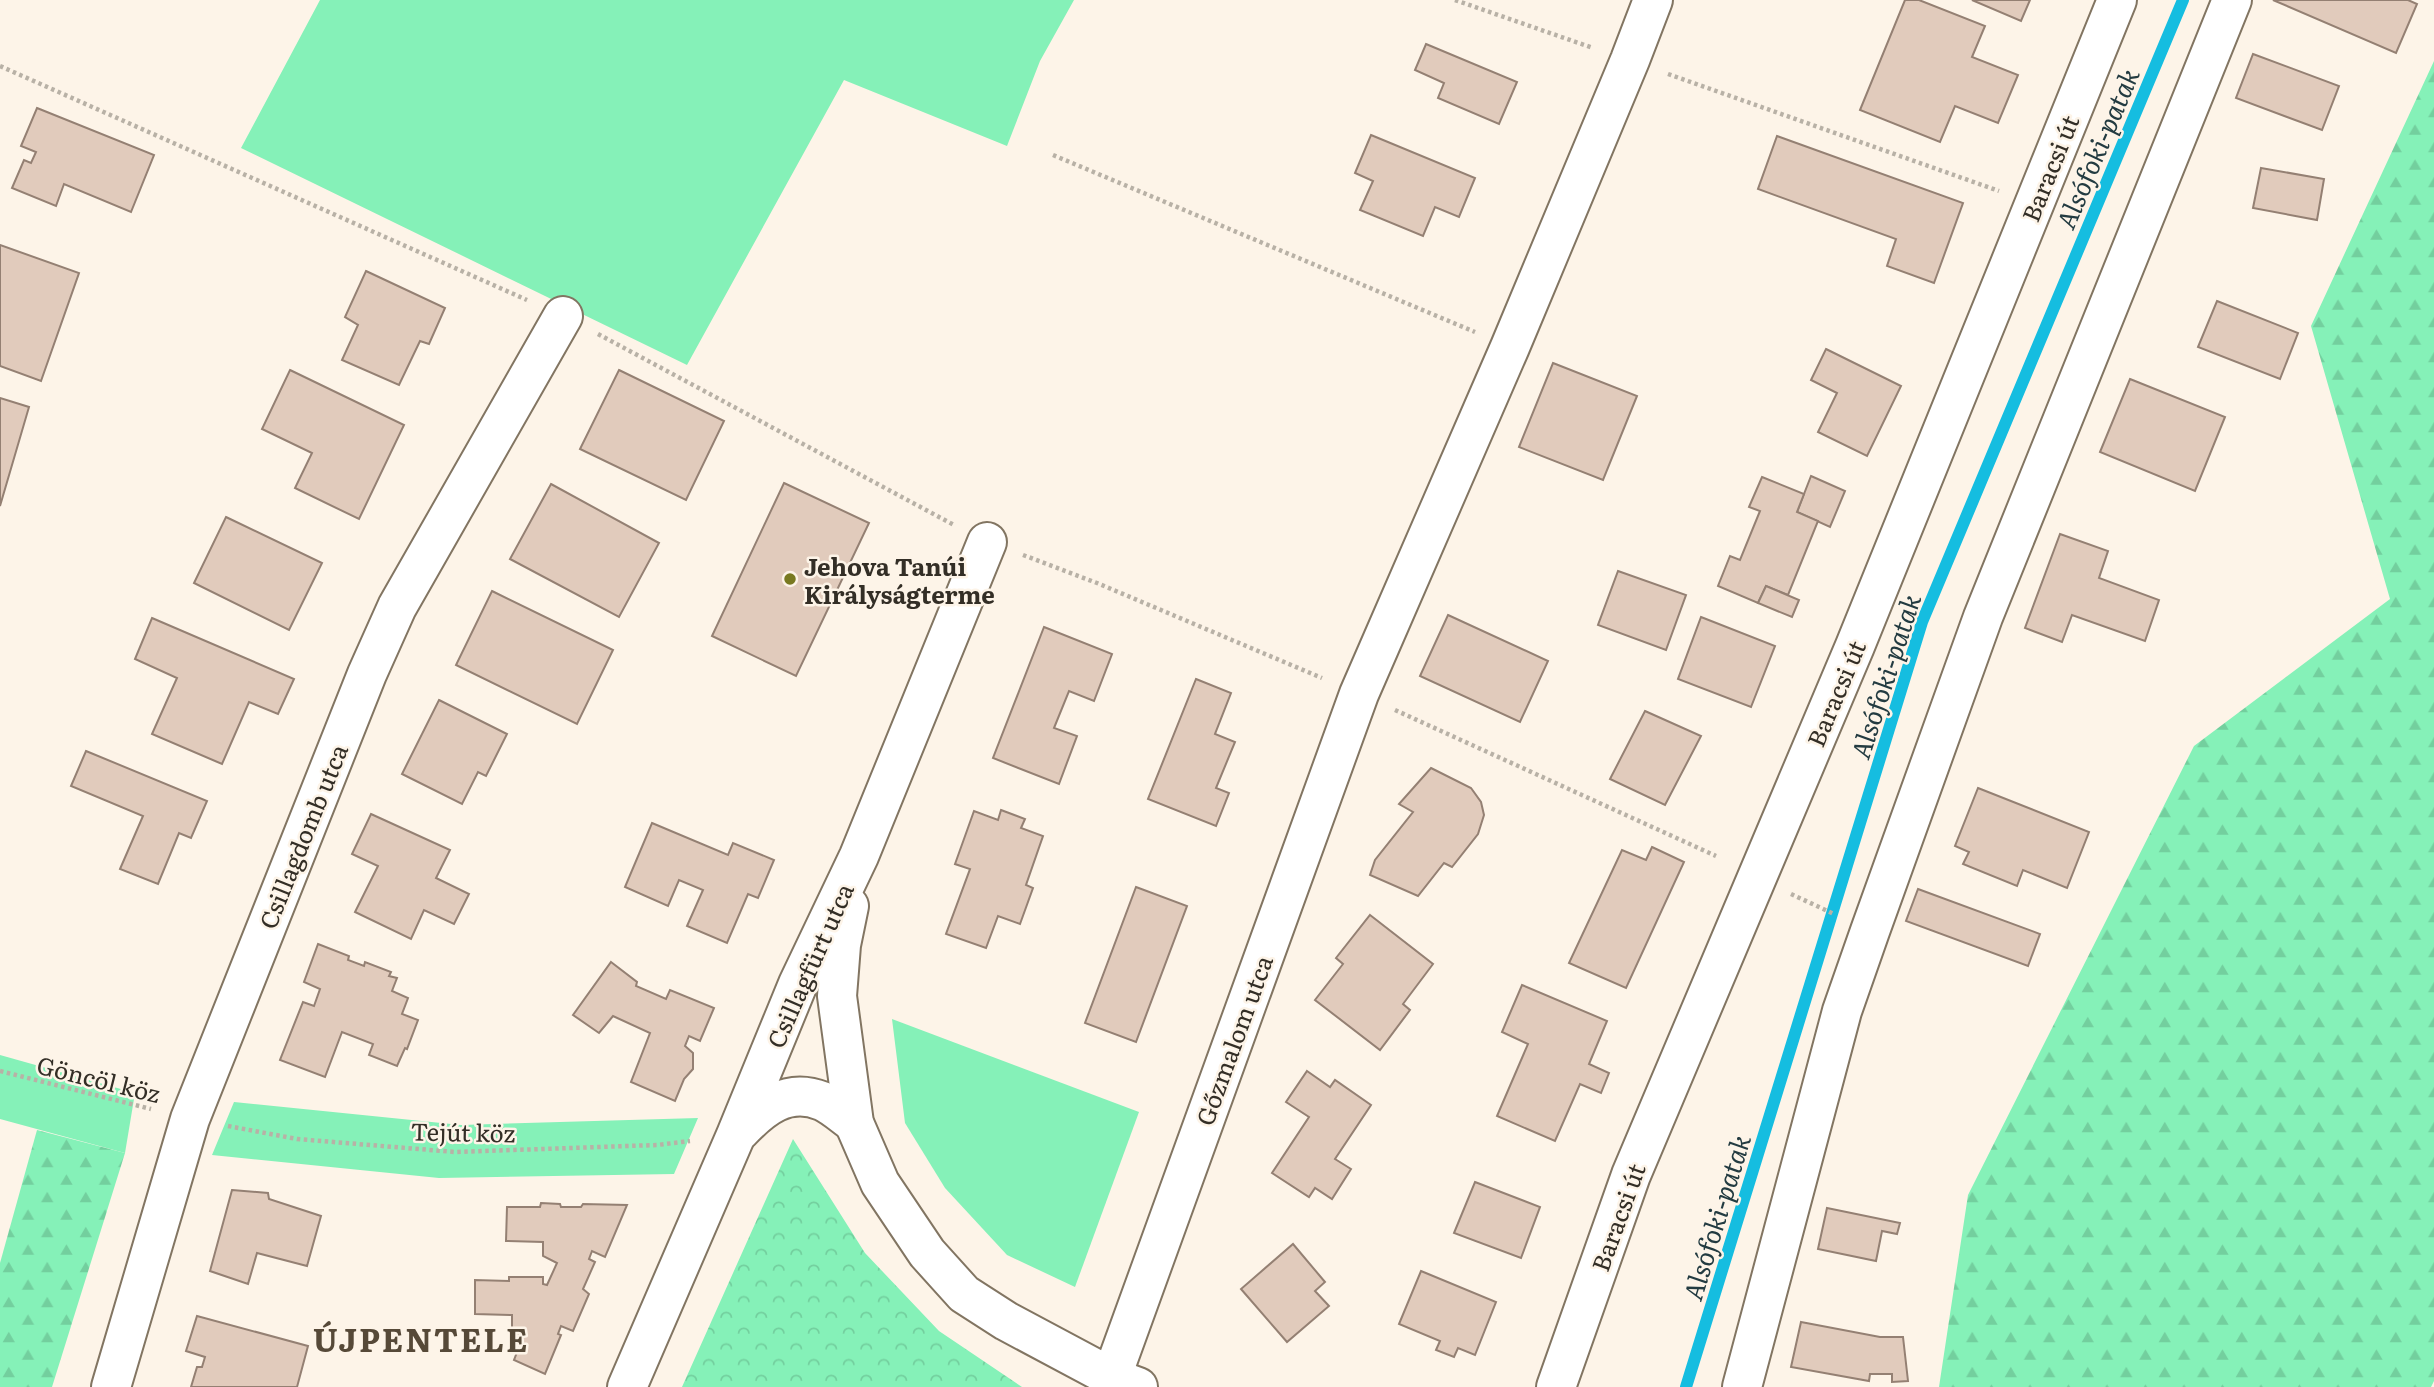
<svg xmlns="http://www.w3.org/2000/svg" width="2434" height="1387" font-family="Literata,serif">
<defs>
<pattern id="forest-firs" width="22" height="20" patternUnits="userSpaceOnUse" patternTransform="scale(1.75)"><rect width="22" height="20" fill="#85f1b8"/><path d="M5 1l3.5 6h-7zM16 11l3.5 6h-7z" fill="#73cf9e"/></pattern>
<pattern id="park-crowns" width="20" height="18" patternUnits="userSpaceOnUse" patternTransform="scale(1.75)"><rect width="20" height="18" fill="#85f1b8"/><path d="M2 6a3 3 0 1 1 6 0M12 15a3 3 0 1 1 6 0" fill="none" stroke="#73cf9e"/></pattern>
</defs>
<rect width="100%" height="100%" fill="#fdf4e8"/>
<g fill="#85f1b8">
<path d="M320 0H1074L1040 61 1007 146 844 80 687 365 241 148Z"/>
<path d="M892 1019 1139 1112 1075 1287 1007 1255 945 1188 905 1123Z"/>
<path d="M0 1055 135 1093 125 1153 0 1119Z"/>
<path d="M234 1102 461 1125 698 1118 674 1174 439 1178 212 1155Z"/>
</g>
<g fill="url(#forest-firs)">
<path d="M2434 61V1381L2431 1387H1939L1968 1195 2194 746 2390 599 2311 326Z"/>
<path d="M37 1130 125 1153 52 1387H0V1263Z"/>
</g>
<path fill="url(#park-crowns)" d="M793 1139 865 1253 939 1331 1022 1387H682Z"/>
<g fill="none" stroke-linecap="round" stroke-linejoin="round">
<path stroke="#15bde0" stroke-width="12" d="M1686 1387 1922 622 2183 0"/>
</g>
<g fill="#e1cbbc" stroke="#948073" stroke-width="2">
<path d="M1905 0H1919L1985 26 1972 57 2018 75 1998 123 1955 106 1940 142 1860 110Z"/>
<path d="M1972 0H2030L2021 21Z"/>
<path d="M2273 0H2408L2417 4 2396 53Z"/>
<path d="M1426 44 1517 82 1499 124 1438 98 1444 83 1415 70Z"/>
<path d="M2253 54 2339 86 2322 130 2236 98Z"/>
<path d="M37 108 154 155 131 212 64 184 56 206 12 188 24 160 31 163 36 152 21 146Z"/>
<path d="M1371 135 1475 178 1459 217 1435 207 1423 236 1360 210 1373 181 1355 173Z"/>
<path d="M1777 136 1963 203 1934 283 1887 266 1896 239 1758 189Z"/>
<path d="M2261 168 2324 179 2317 220 2253 208Z"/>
<path d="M0 245 79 273 41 381 0 366Z"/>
<path d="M366 271 445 308 429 344 420 341 399 385 342 360 358 325 345 317Z"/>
<path d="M2217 301 2298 333 2280 379 2198 347Z"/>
<path d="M1826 349 1901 386 1867 456 1818 432 1837 393 1811 380Z"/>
<path d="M1553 363 1637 396 1603 480 1519 447Z"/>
<path d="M290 370 404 425 359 519 295 488 312 453 262 429Z"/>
<path d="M619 370 724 421 686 500 580 449Z"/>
<path d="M2130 379 2225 417 2195 491 2100 452Z"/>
<path d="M0 398 29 407 0 506Z"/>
<path d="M1811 476 1845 491 1830 527 1797 512Z"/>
<path d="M1762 477 1804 494 1797 512 1818 521 1788 595 1766 586 1758 603 1718 586 1730 556 1740 560 1760 511 1749 507Z"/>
<path d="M784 483 869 523 796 676 712 636Z"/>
<path d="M551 484 659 543 619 617 510 559Z"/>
<path d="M226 517 322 563 289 630 194 583Z"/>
<path d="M2060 534 2108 551 2099 578 2159 600 2145 641 2072 615 2062 642 2025 628Z"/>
<path d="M1618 571 1686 595 1666 650 1598 625Z"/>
<path d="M1766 586 1799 600 1792 617 1758 603Z"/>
<path d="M492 591 613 650 577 724 456 665Z"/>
<path d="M1448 615 1548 661 1520 722 1420 676Z"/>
<path d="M1701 617 1775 646 1751 707 1678 679Z"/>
<path d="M152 618 294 679 278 714 249 702 222 764 152 734 177 678 135 659Z"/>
<path d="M1044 627 1112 654 1094 701 1069 691 1054 728 1077 736 1059 784 993 758Z"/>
<path d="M1196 679 1231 693 1215 734 1235 742 1216 788 1229 793 1216 826 1148 799Z"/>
<path d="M439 700 507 734 486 776 478 772 462 804 402 774Z"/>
<path d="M1645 711 1701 736 1665 805 1610 779Z"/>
<path d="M86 751 207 801 191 838 179 833 158 884 120 869 143 816 71 786Z"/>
<path d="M1431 768 1471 788 1481 802 1484 815 1478 834 1452 867 1444 863 1418 896 1370 875 1375 860 1413 812 1399 804Z"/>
<path d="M1978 788 2089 832 2067 888 2023 870 2017 886 1963 864 1969 852 1955 846Z"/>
<path d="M1001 810 1025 819 1021 828 1043 836 1026 885 1033 888 1020 924 998 916 986 948 946 934 970 869 955 864 974 811 998 820Z"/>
<path d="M371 814 450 850 436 878 469 894 454 924 424 910 411 939 355 912 378 866 352 854Z"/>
<path d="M652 823 728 855 733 843 774 860 758 898 748 894 727 943 687 926 703 890 679 880 668 906 625 887Z"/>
<path d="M1652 847 1684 862 1626 988 1569 963 1622 850 1646 860Z"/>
<path d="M1136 887 1187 906 1136 1042 1085 1023Z"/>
<path d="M1918 889 2040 934 2028 966 1906 921Z"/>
<path d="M1370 915 1433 964 1403 1004 1410 1010 1380 1050 1315 1000 1343 964 1336 958Z"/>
<path d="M318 944 349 956 348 960 364 966 365 962 391 972 389 976 397 978 392 991 408 998 402 1014 418 1020 407 1049 405 1048 397 1066 369 1055 373 1044 342 1032 325 1077 280 1060 303 1002 314 1006 320 989 304 982Z"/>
<path d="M611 962 637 982 636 986 666 999 670 990 714 1008 700 1041 689 1036 685 1046 693 1053V1069L684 1079 675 1101 631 1082 650 1033 613 1016 599 1033 573 1015Z"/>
<path d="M1522 985 1607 1021 1589 1064 1609 1073 1601 1093 1580 1084 1555 1141 1497 1116 1528 1044 1502 1032Z"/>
<path d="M1307 1071 1330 1087 1335 1080 1371 1105 1335 1159 1351 1169 1332 1199 1315 1188 1309 1197 1272 1173 1309 1117 1286 1102Z"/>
<path d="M1475 1182 1540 1207 1521 1258 1454 1233Z"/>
<path d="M232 1190 268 1193 269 1199 321 1216 307 1266 257 1253 248 1284 210 1271Z"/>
<path d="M541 1203 560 1204 561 1207H581L583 1204 627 1205 605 1257 592 1251 589 1259 595 1262 583 1289 589 1294 573 1331 561 1326 558 1334 561 1335 545 1374 514 1360 523 1337 512 1332V1315L475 1314V1280L509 1281V1277H543V1284L547 1285 557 1263 543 1256V1242L506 1241 507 1207H540Z"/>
<path d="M1827 1208 1900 1223 1897 1234 1882 1231 1876 1261 1818 1249Z"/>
<path d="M1293 1244 1325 1282 1315 1291 1329 1306 1287 1342 1241 1289Z"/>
<path d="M1421 1271 1496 1302 1475 1355 1458 1348 1454 1357 1436 1350 1440 1341 1399 1324Z"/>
<path d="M197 1316 308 1346 297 1387H191L197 1367H202L205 1357 186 1351Z"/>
<path d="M1801 1322 1880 1337H1903L1908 1381 1892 1382V1374H1870L1869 1381 1791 1367Z"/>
</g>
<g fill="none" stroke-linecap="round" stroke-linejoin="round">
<g stroke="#827562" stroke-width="42">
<g id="minor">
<path d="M849 906 841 945 837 996 854 1123 880 1183 927 1253 964 1294 1006 1321 1111 1377 1138 1387"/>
<path d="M740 1131C762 1108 787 1087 822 1101 833 1106 844 1116 854 1123"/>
<path d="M111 1387 190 1119 367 674 397 607 563 316"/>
<path d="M627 1387 736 1135 798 984 859 856 987 542"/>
<path d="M1108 1387 1359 694 1510 347 1630 60 1653 0"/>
<path d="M1556 1387 1631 1175 1855 646 2117 0"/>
<path d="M1742 1387 1842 1011 1870 931 1983 617 2232 0"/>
</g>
</g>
<g stroke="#b8b1a6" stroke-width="4.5" stroke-dasharray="3.5 3.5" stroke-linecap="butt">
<path d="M1455 0 1593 48"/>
<path d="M0 66 527 300"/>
<path d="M1668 74 1999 191"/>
<path d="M1053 155 1475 332"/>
<path d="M598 334 954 525"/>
<path d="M1023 555 1097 583 1322 678"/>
<path d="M1395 710 1716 856"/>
<path d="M1791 894 1834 914"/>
<path d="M0 1071 151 1109"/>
<path d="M228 1126 297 1139 455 1152 657 1145 690 1141"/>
</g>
<use href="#minor" stroke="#fff" stroke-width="38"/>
</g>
<circle fill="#787920" stroke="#fdf4e8" stroke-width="2.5" cx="790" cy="579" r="7"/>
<g text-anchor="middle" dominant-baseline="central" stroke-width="5" stroke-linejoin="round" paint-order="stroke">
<g font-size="24" fill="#332e26" stroke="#fdf4e8">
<text transform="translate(2049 168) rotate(-68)">Baracsi út</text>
<text transform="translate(1835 693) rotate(-67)">Baracsi út</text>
<text transform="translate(302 836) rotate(-68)">Csillagdomb utca</text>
<text transform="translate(809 965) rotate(-66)">Csillagfürt utca</text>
<text transform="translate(1233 1040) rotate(-70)">Gőzmalom utca</text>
<text transform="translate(99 1078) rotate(14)">Göncöl köz</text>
<text transform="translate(463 1131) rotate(1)">Tejút köz</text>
<text transform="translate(1617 1217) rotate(-70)">Baracsi út</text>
</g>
<g font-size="24" font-weight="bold" fill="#332e26" stroke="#fdf4e8" text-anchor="start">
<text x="804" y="565">Jehova Tanúi<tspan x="804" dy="28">Királyságterme</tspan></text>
</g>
<g font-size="26" font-style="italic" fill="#233b41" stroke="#fdf4e8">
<text transform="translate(2096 148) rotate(-67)">Alsófoki-patak</text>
<text transform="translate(1884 676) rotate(-72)">Alsófoki-patak</text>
<text transform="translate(1715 1217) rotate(-73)">Alsófoki-patak</text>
</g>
<g font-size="32" font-weight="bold" letter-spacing="2" fill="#564938" stroke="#fdf4e8">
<text x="421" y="1338">ÚJPENTELE</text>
</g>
</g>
</svg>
